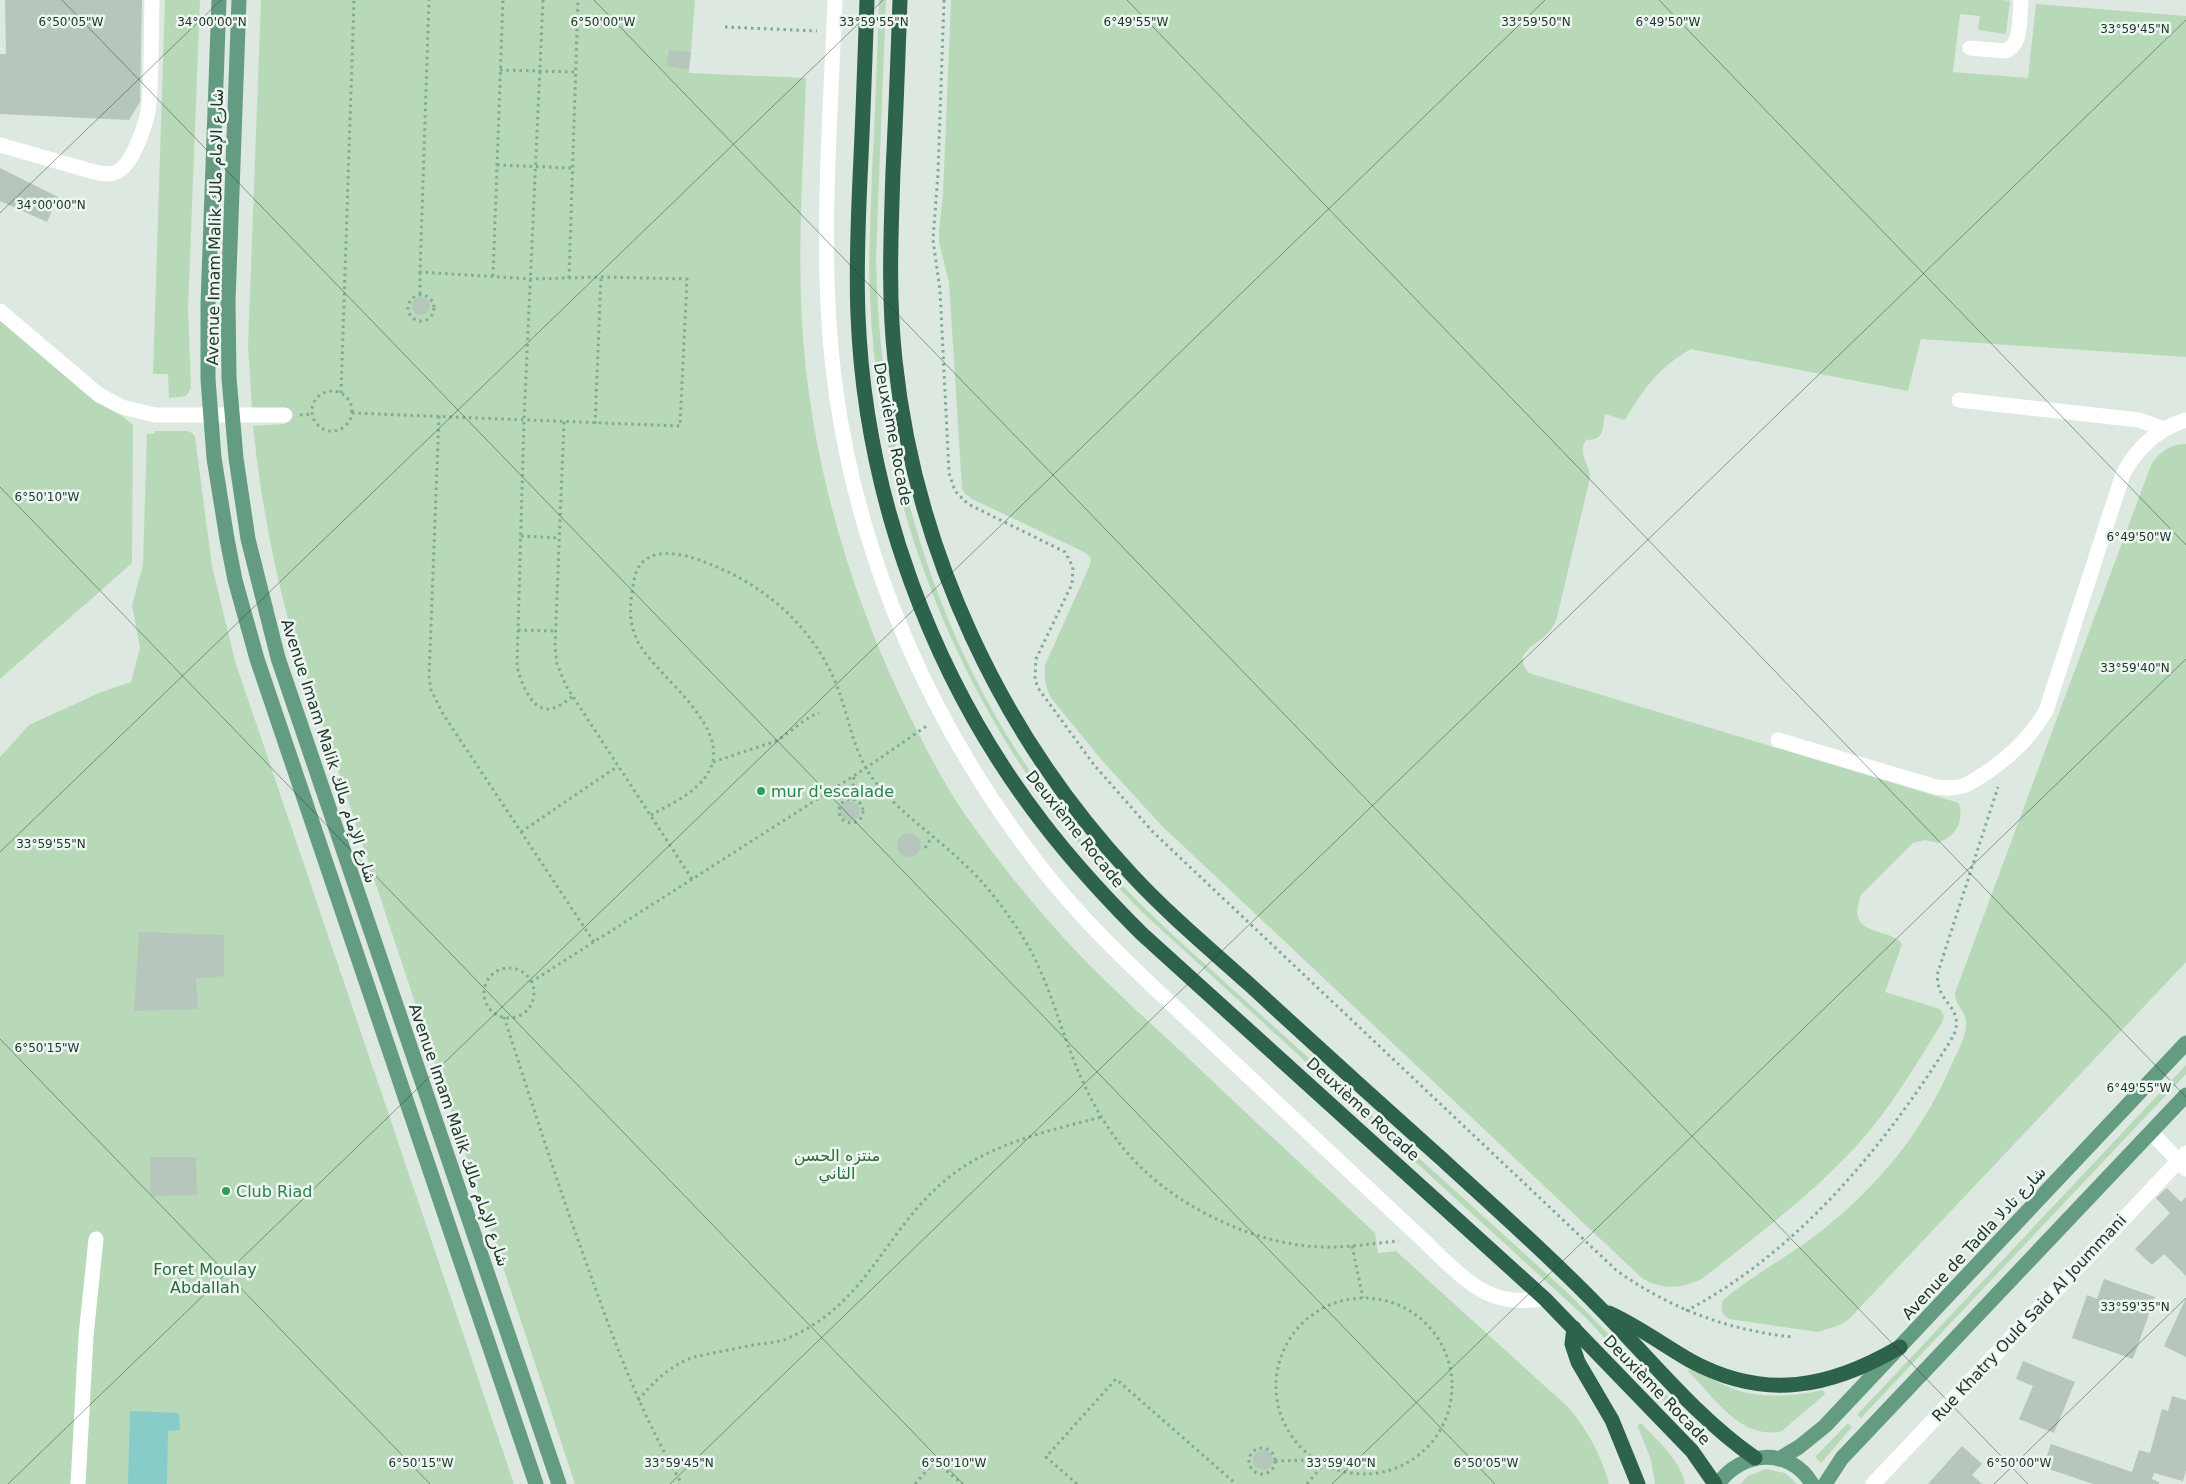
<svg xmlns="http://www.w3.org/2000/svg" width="2186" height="1484" font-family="'DejaVu Sans','Noto Naskh Arabic',sans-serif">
<rect width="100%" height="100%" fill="#dde8e1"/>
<g fill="#b7d9b8">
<path d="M165 0H200L188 310 191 388 186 396 169 398 168 374H153Z"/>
<path d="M261 0H695L691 52 669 49 667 66 689 70V73L806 78C803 175 795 273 806 370 819 483 852 594 900 696 919 735 938 774 962 810 995 858 1033 905 1073 948 1109 986 1148 1021 1186 1056 1249 1116 1312 1174 1375 1233L1378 1253 1396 1251 1569 1408C1588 1431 1601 1455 1609 1484H575L290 626C272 560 260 494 253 426L285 424V408H252L248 346Z"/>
<path d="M879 0H886L876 257C880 477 946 683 1092 852 1118 882 1146 910 1175 937L1569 1294 1631 1357 1706 1437 1701 1441 1585 1317 1142 912C1104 873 1067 833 1036 788 936 643 877 473 870 297 868 256 871 215 872 173 875 116 877 58 879 0Z"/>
<path d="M951 0H2002L2010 1 2006 34 1978 30 1980 16 1960 14 1953 72 2028 78 2036 4 2186 16V357L1921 339 1908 391 1691 349C1658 368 1644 388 1625 420L1605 414C1602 429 1605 440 1586 440 1577 455 1590 463 1590 478L1557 617C1555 623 1552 629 1547 634 1536 646 1511 653 1529 673L1959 803C1964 822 1956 836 1938 843L1925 840 1913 843 1861 895C1844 939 1890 926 1902 944L1885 992 1940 1009 1944 1015 1942 1023C1916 1064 1891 1108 1858 1144 1812 1195 1756 1236 1703 1278 1682 1289 1663 1290 1643 1279L1160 824 1100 758 1051 698C1045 686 1044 678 1045 665L1090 565 1091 558 1086 553 972 499 964 493 962 488 949 282 939 242V231L943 194Z"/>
<path d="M0 313 133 425 132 563 0 679Z"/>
<path d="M155 431H187L192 433 195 437 212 566 235 661 514 1484H0V757L29 725 101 692 131 682 140 648 132 605 143 565 147 434H154Z"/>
<path d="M2186 444V962L1849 1319 1840 1325 1818 1332 1729 1319C1721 1314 1720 1308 1723 1300 1749 1278 1780 1261 1808 1241 1867 1198 1920 1138 1949 1070 1955 1056 1966 1039 1966 1024 1967 1011 1954 1004 1955 993L2151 465C2159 452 2170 444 2186 444Z"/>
<path d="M2186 1065V1074L1861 1418 1857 1415Z"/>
<path d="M1690 1369C1705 1375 1720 1384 1736 1390 1764 1399 1795 1396 1823 1390L1825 1394 1782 1431C1741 1441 1714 1397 1688 1371Z"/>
<path d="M1639 1423 1642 1424C1658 1442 1680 1459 1685 1484H1655L1651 1460 1638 1427Z"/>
<path d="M1848 1423 1852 1427 1821 1463 1815 1457Z"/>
<path d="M1766 1469 1785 1473 1797 1484H1740L1748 1476Z"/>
</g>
<path fill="#87ccc8" d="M130 1411 179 1413 180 1430 168 1431 167 1484H128Z"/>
<g fill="#b6c6bc">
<path d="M5 0H142L140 102 129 120 0 114V54H6Z"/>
<path d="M669 49 691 52 689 70 666 66Z"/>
<path d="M0 168 58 197 47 222 0 201Z"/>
<circle cx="421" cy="306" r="9"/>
<circle cx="850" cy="811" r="10"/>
<circle cx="909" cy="845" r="12"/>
<path d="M139 932 224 935V976L196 979 198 1009 134 1011Z"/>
<path d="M150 1157H196L197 1195 151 1196Z"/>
<path d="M2167 1188 2181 1202 2186 1197V1276L2164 1254 2152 1265 2135 1249 2170 1213 2156 1198Z"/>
<path d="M2104 1279 2155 1297 2133 1359 2072 1338 2087 1295 2097 1299Z"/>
<path d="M2186 1298V1357L2164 1346Z"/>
<path d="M2023 1361 2075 1382 2054 1433 2019 1419 2033 1386 2016 1379Z"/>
<path d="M2172 1396 2186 1400V1470L2183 1481 2154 1473 2152 1479 2159 1482V1484H2093L2043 1467 2051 1444 2132 1472 2139 1450 2150 1453 2162 1409 2168 1411Z"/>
<path d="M1962 1446 1982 1464 1972 1475 1982 1484H1928Z"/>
<circle cx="1263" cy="1460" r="10"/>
</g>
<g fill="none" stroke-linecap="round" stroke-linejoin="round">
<g stroke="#7fab94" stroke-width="3" stroke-dasharray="2.5 4" stroke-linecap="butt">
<path d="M543 0 524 420 517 666C520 680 531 710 548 709 557 709 566 701 573 696"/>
<path d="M944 0 938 173 933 240 940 290 949 473 955 491 968 504 1065 552 1073 567 1072 584 1036 659 1035 679 1038 688 1095 766 1153 832 1616 1270C1669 1308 1727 1330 1792 1337"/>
<path d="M725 27 817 31"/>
<path d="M500 70 575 72"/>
<path d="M497 165 572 168"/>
<path d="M420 272V294"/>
<path d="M493 276 503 0"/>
<path d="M569 278 578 0"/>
<circle cx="421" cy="308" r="13"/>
<circle cx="332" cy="411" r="20"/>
<path d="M341 393 354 0"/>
<path d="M352 413 680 426 687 279 601 277 531 279 420 272 429 0"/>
<path d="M300 415 312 414"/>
<path d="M439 416 429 678 431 690 443 714 594 942"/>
<path d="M564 422 555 646 557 664 566 686 692 879"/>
<path d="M595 424 601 277"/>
<path d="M521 536 560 538"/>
<path d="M518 630 556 631"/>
<path d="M713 762 776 741C792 732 802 719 819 713"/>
<circle cx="851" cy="811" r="12"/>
<path d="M852 799 854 775"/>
<path d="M651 815C669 805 691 795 704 779 742 732 657 678 638 642 630 626 629 610 632 593 634 579 635 564 650 557 667 548 696 558 712 565 768 587 815 630 837 686 849 717 853 752 873 779 898 812 933 834 962 862 983 881 1001 904 1017 928 1047 972 1056 1017 1076 1066 1092 1105 1114 1143 1146 1172 1190 1213 1261 1245 1321 1247 1347 1248 1373 1243 1399 1241"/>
<path d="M521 832 618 766"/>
<path d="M925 848 932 837"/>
<circle cx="509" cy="993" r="25"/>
<path d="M531 982 866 768 928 725"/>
<path d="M504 1017C531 1100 557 1183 587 1265 614 1341 641 1415 682 1484"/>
<path d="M1352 1246 1363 1298"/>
<circle cx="1364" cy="1386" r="88"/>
<path d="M1686 1311C1799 1251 1884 1147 1951 1040 1970 1007 1933 1004 1938 972L1998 787"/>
<path d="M638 1400C655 1381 669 1366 694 1357 713 1353 733 1349 753 1345 764 1343 776 1343 786 1339 868 1305 884 1230 948 1178 991 1143 1049 1131 1101 1117"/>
<circle cx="1262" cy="1461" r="13"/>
<path d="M1275 1461 1314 1460"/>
<path d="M915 1484 935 1461 962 1484"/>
<path d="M1077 1484 1046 1457 1116 1379 1236 1484"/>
<path d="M1307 1484 1323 1465"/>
</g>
<g stroke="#fff" stroke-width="15">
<path d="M835 0C830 129 818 264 836 392 860 563 931 724 1036 861 1083 923 1141 975 1197 1028 1271 1097 1345 1167 1420 1237 1446 1261 1476 1298 1514 1300 1524 1301 1535 1300 1545 1299"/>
<path d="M1970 48 2005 51C2023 45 2019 16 2021 0"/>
<path d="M0 145 98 173C106 174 114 175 120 170 134 160 148 120 149 104 152 70 151 34 152 0"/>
<path d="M0 311 99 395 122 407 155 415H285"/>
<path d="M1959 400 2139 420 2164 429"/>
<path d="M1778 740 1936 787C1945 788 1954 789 1963 786 1973 782 1981 776 1990 770 2014 753 2031 736 2046 711L2123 474C2137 448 2157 429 2186 420"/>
<path d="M2151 1132 2186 1169"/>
<path d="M78 1484 86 1336 96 1239"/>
<path d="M1873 1484 2186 1153"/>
</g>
<g stroke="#649c81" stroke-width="15">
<path d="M219 0 208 304V379L214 458 227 539 235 580 257 659 536 1484"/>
<path d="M239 0 228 301 229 378 236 458 248 539 278 658 559 1484"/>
<path d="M1779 1459 1799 1447 1825 1426 2186 1043"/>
<path d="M1718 1484C1741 1451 1790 1446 1812 1484"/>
<path d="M1825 1484 1842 1458 2186 1095"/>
</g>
<g stroke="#2d624b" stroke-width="15">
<path d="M867 0C865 59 863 119 860 178 858 223 856 269 858 315 865 496 932 679 1043 823 1073 862 1106 898 1141 933L1545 1299 1692 1451 1715 1484"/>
<path d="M900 0C898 57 896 114 893 171 891 234 888 296 895 360 915 550 1001 735 1131 874 1168 914 1210 949 1250 985 1314 1044 1378 1102 1443 1160 1496 1209 1550 1256 1600 1308 1651 1360 1696 1417 1755 1458"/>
<path d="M1609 1313C1638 1326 1663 1345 1691 1361 1765 1401 1830 1388 1900 1347"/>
<path d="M1574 1328 1572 1344 1578 1362 1612 1420 1638 1484"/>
</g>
</g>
<path fill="none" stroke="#20372c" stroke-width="1" stroke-opacity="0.45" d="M62 0 1495 1484M594 0 2028 1484M1127 0 2186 1097M1659 0 2186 545M0 213 221 0M0 487 963 1484M0 852 883 0M0 1039 430 1484M8 1484 1545 0M670 1484 2186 20M1332 1484 2186 659M1994 1484 2186 1298"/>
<g fill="#2e9e5b" stroke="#edf5f0" stroke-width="2">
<circle cx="761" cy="791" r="5"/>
<circle cx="226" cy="1191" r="5"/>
</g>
<g text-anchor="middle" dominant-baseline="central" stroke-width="5" stroke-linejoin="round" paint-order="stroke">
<g font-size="16" fill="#20372c" stroke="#edf5f0">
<text transform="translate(215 227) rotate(-89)">Avenue Imam Malik شارع الإمام مالك</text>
<text transform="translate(893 434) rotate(79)">Deuxième Rocade</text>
<text transform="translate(329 751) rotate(72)">Avenue Imam Malik شارع الإمام مالك</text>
<text transform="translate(1075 829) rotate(51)">Deuxième Rocade</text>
<text transform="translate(1363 1109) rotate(42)">Deuxième Rocade</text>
<text transform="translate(459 1135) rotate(71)">Avenue Imam Malik شارع الإمام مالك</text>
<text transform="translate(1974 1243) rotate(-47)">Avenue de Tadla شارع تادلا</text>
<text transform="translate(2029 1318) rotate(-47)">Rue Khatry Ould Said Al Joummani</text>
<text transform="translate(1657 1390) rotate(46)">Deuxième Rocade</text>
</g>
<g font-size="16" fill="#27864d" stroke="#edf5f0" text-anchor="start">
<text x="771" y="791">mur d'escalade</text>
<text x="236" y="1191">Club Riad</text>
</g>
<g font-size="16" fill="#2c6b37" stroke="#edf5f0">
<text x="837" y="1155">منتزه الحسن<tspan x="837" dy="18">الثاني</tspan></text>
<text x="205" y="1269">Foret Moulay<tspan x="205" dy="18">Abdallah</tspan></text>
</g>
</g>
<g font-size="12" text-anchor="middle" fill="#20372c" stroke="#edf5f0" stroke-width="5" stroke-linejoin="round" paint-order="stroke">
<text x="212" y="26">34°00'00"N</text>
<text x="874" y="26">33°59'55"N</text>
<text x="1536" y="26">33°59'50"N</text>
<text x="71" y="26">6°50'05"W</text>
<text x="603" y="26">6°50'00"W</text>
<text x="1136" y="26">6°49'55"W</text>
<text x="1668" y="26">6°49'50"W</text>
<text x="2135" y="33">33°59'45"N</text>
<text x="51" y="209">34°00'00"N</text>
<text x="47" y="501">6°50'10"W</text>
<text x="2139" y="541">6°49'50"W</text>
<text x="2135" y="672">33°59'40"N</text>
<text x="51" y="848">33°59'55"N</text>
<text x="47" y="1052">6°50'15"W</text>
<text x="2139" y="1092">6°49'55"W</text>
<text x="2135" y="1311">33°59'35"N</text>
<text x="421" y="1467">6°50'15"W</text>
<text x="954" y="1467">6°50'10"W</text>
<text x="1486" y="1467">6°50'05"W</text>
<text x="2019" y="1467">6°50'00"W</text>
<text x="679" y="1467">33°59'45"N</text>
<text x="1341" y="1467">33°59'40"N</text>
</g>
</svg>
